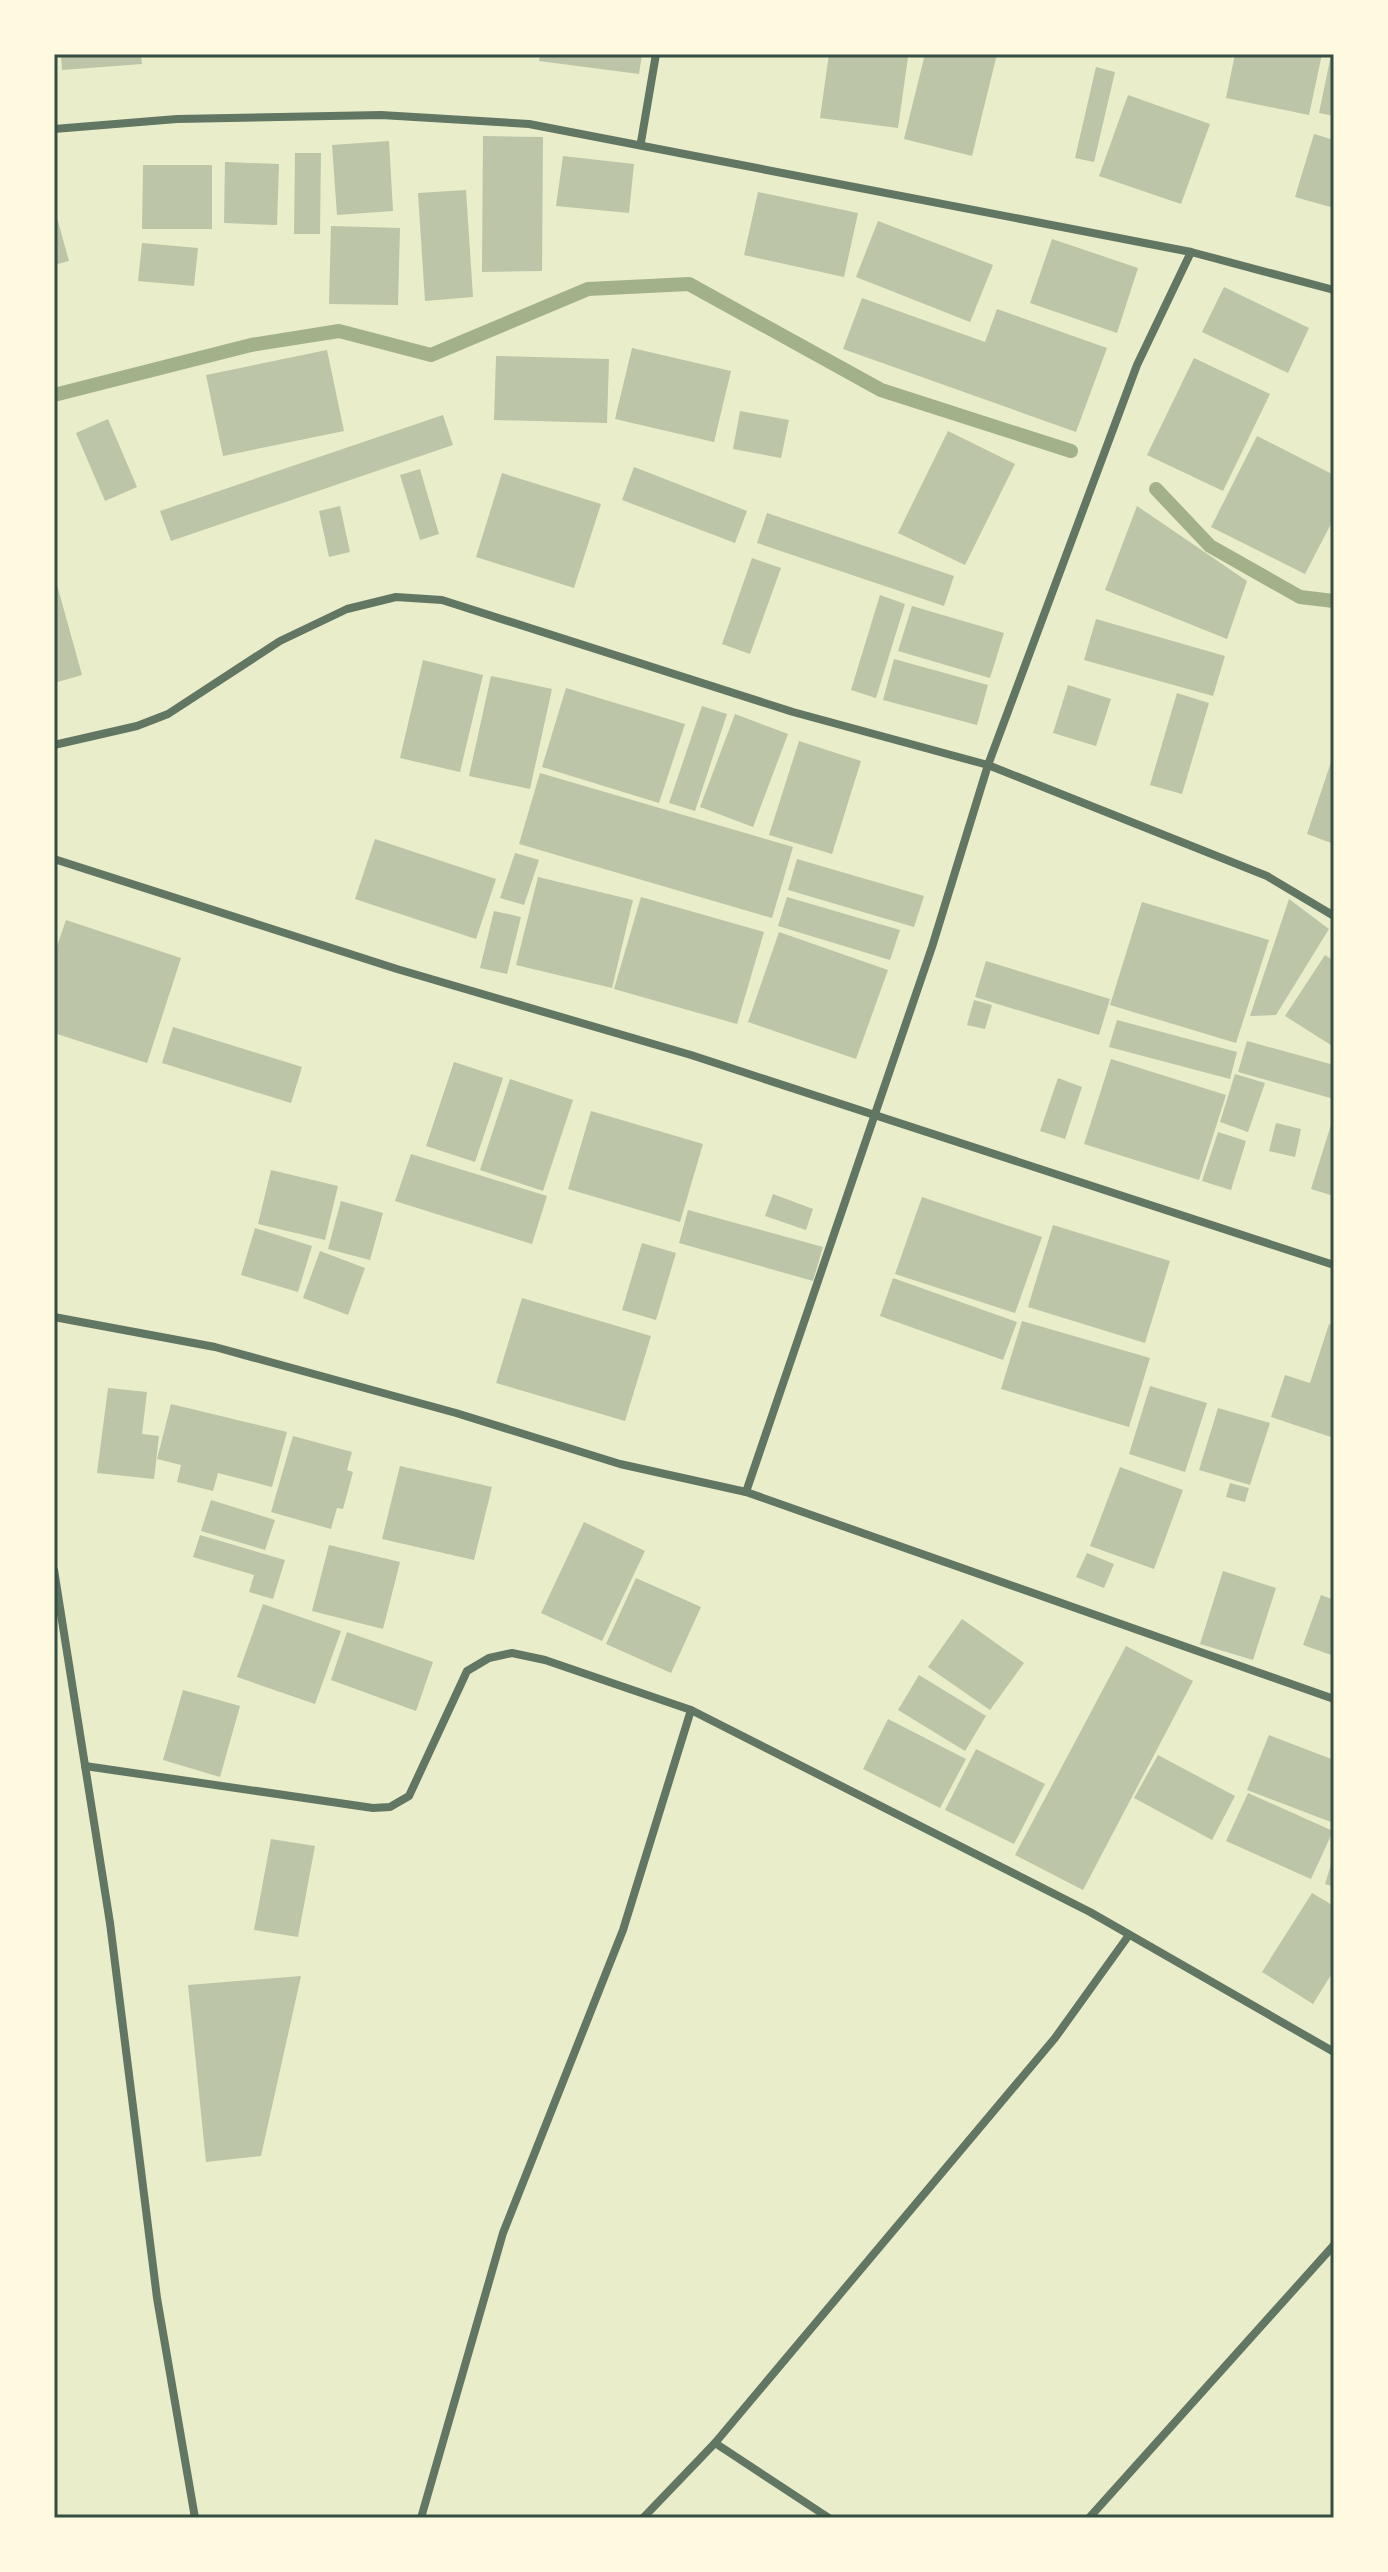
<svg xmlns="http://www.w3.org/2000/svg" width="1388" height="2572" font-family="'Zilla Slab',serif">
<rect width="100%" height="100%" fill="#e9edc9"/>
<g fill="none" stroke-linecap="round" stroke-linejoin="round">
<g stroke="#a3b18a" stroke-width="14">
<path d="M54 395 251 345 339 331 431 355 588 289 689 284 881 390 1071 451"/>
<path d="M1156 489 1210 546 1300 597 1334 601"/>
</g>
</g>
<g fill="#bcc5a7">
<path d="M61 54H141L142 64 62 70Z"/>
<path d="M540 54H642L639 74 539 61Z"/>
<path d="M829 54 908 57 898 128 820 118Z"/>
<path d="M925 54H997L972 156 904 139Z"/>
<path d="M1235 54H1322L1309 115 1226 98Z"/>
<path d="M1331 55 1334 56V116L1319 113Z"/>
<path d="M1096 67 1115 72 1094 162 1075 158Z"/>
<path d="M1128 95 1210 124 1181 204 1099 176Z"/>
<path d="M1314 134 1334 140V208L1295 197Z"/>
<path d="M483 136 543 137 542 271 482 272Z"/>
<path d="M389 141 393 211 337 215 332 145Z"/>
<path d="M295 153H321L320 234H294Z"/>
<path d="M563 156 634 164 629 213 556 206Z"/>
<path d="M225 162 279 164 277 225 224 223Z"/>
<path d="M143 165H212V229H142Z"/>
<path d="M466 190 473 297 425 301 418 193Z"/>
<path d="M758 192 858 213 844 277 744 255Z"/>
<path d="M54 207 69 261 54 265Z"/>
<path d="M878 221 993 265 970 322 856 277Z"/>
<path d="M331 226 400 228 398 305 329 304Z"/>
<path d="M1052 239 1138 268 1117 333 1030 303Z"/>
<path d="M142 243 198 248 194 286 138 281Z"/>
<path d="M1224 287 1309 328 1288 373 1202 332Z"/>
<path d="M862 298 985 342 997 309 1107 348 1076 432 843 349Z"/>
<path d="M632 348 731 371 714 442 615 419Z"/>
<path d="M327 350 344 431 223 456 206 375Z"/>
<path d="M496 356 609 359 607 423 494 420Z"/>
<path d="M1194 358 1270 394 1223 491 1147 455Z"/>
<path d="M740 411 789 420 781 458 733 449Z"/>
<path d="M443 415 453 445 171 541 160 511Z"/>
<path d="M108 419 137 487 105 501 76 433Z"/>
<path d="M948 431 1015 464 965 565 898 533Z"/>
<path d="M1257 436 1334 475V518L1305 574 1211 527Z"/>
<path d="M634 467 747 511 735 543 622 500Z"/>
<path d="M420 469 439 534 420 540 400 475Z"/>
<path d="M502 473 601 504 574 588 476 557Z"/>
<path d="M340 506 350 552 329 557 319 511Z"/>
<path d="M1137 506 1247 581 1227 639 1105 590Z"/>
<path d="M767 513 954 576 944 606 757 543Z"/>
<path d="M752 558 781 568 750 654 722 644Z"/>
<path d="M54 574 82 675 54 683Z"/>
<path d="M880 595 905 604 876 698 851 690Z"/>
<path d="M912 606 1004 633 990 678 898 651Z"/>
<path d="M1096 619 1225 656 1213 696 1084 660Z"/>
<path d="M894 659 988 685 977 725 883 700Z"/>
<path d="M423 660 483 675 460 772 400 758Z"/>
<path d="M491 676 552 689 530 789 469 776Z"/>
<path d="M1068 685 1111 699 1096 746 1053 733Z"/>
<path d="M566 688 685 724 659 803 542 767Z"/>
<path d="M1177 693 1209 703 1182 794 1150 785Z"/>
<path d="M702 706 727 714 695 811 669 803Z"/>
<path d="M735 714 788 734 753 827 700 807Z"/>
<path d="M799 741 861 761 832 854 769 835Z"/>
<path d="M1334 753V844L1307 834Z"/>
<path d="M540 773 793 847 772 918 519 844Z"/>
<path d="M375 839 496 879 476 939 355 899Z"/>
<path d="M515 853 539 860 524 905 500 898Z"/>
<path d="M797 859 924 896 914 927 788 890Z"/>
<path d="M538 877 633 900 612 988 516 965Z"/>
<path d="M641 897 764 932 737 1024 614 989Z"/>
<path d="M787 897 900 930 890 960 778 926Z"/>
<path d="M1289 899 1329 929 1276 1015 1250 1016Z"/>
<path d="M1142 902 1269 940 1236 1043 1110 1005Z"/>
<path d="M494 911 521 917 507 974 480 968Z"/>
<path d="M66 920 181 958 147 1063 54 1033V955Z"/>
<path d="M779 932 888 970 856 1059 748 1022Z"/>
<path d="M1325 955 1334 961V1047L1285 1016Z"/>
<path d="M986 961 1110 999 1099 1035 975 997Z"/>
<path d="M974 1000 992 1005 985 1029 967 1025Z"/>
<path d="M1117 1020 1237 1052 1230 1079 1109 1047Z"/>
<path d="M173 1027 302 1067 291 1103 162 1063Z"/>
<path d="M1247 1041 1334 1065V1099L1238 1072Z"/>
<path d="M1111 1059 1226 1095 1199 1180 1084 1144Z"/>
<path d="M454 1062 503 1078 475 1162 426 1146Z"/>
<path d="M1235 1074 1265 1083 1248 1132 1220 1122Z"/>
<path d="M1058 1078 1082 1087 1065 1139 1040 1131Z"/>
<path d="M510 1079 573 1100 543 1191 480 1170Z"/>
<path d="M591 1111 703 1144 680 1222 568 1189Z"/>
<path d="M1334 1115V1196L1311 1189Z"/>
<path d="M1276 1123 1301 1129 1295 1157 1269 1151Z"/>
<path d="M1218 1132 1246 1141 1231 1190 1202 1181Z"/>
<path d="M411 1154 547 1196 532 1244 395 1201Z"/>
<path d="M271 1170 338 1186 325 1240 258 1224Z"/>
<path d="M773 1194 813 1209 806 1230 765 1216Z"/>
<path d="M922 1197 1042 1237 1015 1313 895 1274Z"/>
<path d="M341 1201 383 1213 370 1260 328 1249Z"/>
<path d="M688 1210 823 1247 813 1281 679 1243Z"/>
<path d="M1053 1225 1170 1261 1145 1343 1028 1307Z"/>
<path d="M255 1228 312 1246 298 1292 241 1275Z"/>
<path d="M642 1243 676 1253 656 1320 622 1310Z"/>
<path d="M320 1251 365 1268 348 1315 303 1298Z"/>
<path d="M893 1278 1017 1322 1003 1360 880 1316Z"/>
<path d="M522 1298 651 1336 625 1421 496 1383Z"/>
<path d="M1022 1321 1150 1358 1129 1427 1001 1389Z"/>
<path d="M1329 1324 1334 1326V1438L1271 1417 1285 1375 1310 1383Z"/>
<path d="M1150 1386 1207 1403 1185 1472 1129 1454Z"/>
<path d="M108 1388 147 1392 142 1434 159 1436 154 1479 97 1473Z"/>
<path d="M171 1404 287 1432 272 1487 218 1473 213 1491 177 1482 181 1465 157 1459Z"/>
<path d="M1218 1408 1270 1423 1250 1485 1199 1470Z"/>
<path d="M293 1436 352 1452 347 1470 353 1472 343 1509 337 1508 331 1529 271 1512Z"/>
<path d="M400 1466 492 1487 474 1560 382 1539Z"/>
<path d="M1120 1467 1183 1490 1154 1569 1090 1546Z"/>
<path d="M1230 1483 1249 1488 1245 1502 1226 1497Z"/>
<path d="M211 1500 275 1520 265 1550 201 1531Z"/>
<path d="M584 1522 645 1551 602 1641 541 1613Z"/>
<path d="M200 1535 285 1560 273 1599 249 1592 254 1575 193 1557Z"/>
<path d="M329 1545 400 1562 383 1629 312 1611Z"/>
<path d="M1087 1553 1114 1564 1104 1588 1076 1577Z"/>
<path d="M1223 1571 1276 1588 1253 1660 1200 1644Z"/>
<path d="M636 1578 701 1607 671 1673 606 1644Z"/>
<path d="M1321 1595 1334 1600V1656L1303 1645Z"/>
<path d="M263 1604 341 1631 315 1704 237 1677Z"/>
<path d="M962 1619 1024 1663 990 1710 928 1667Z"/>
<path d="M347 1632 433 1662 416 1711 331 1680Z"/>
<path d="M1126 1646 1193 1681 1083 1890 1015 1855Z"/>
<path d="M919 1675 986 1716 965 1751 898 1710Z"/>
<path d="M183 1690 240 1706 220 1777 163 1760Z"/>
<path d="M888 1719 966 1759 940 1808 863 1769Z"/>
<path d="M1269 1735 1334 1760 1331 1822 1247 1790Z"/>
<path d="M976 1749 1045 1784 1014 1844 945 1810Z"/>
<path d="M1158 1755 1235 1796 1212 1840 1134 1798Z"/>
<path d="M1248 1793 1333 1831 1311 1879 1226 1841Z"/>
<path d="M271 1839 315 1846 298 1937 254 1930Z"/>
<path d="M1334 1854V1887L1325 1884Z"/>
<path d="M1312 1893 1334 1906V1970L1313 2004 1262 1972Z"/>
<path d="M301 1976 261 2156 206 2162 188 1985Z"/>
</g>
<g fill="none" stroke-linecap="round" stroke-linejoin="round">
<g stroke="#617663" stroke-width="8">
<path d="M54 129 177 119 381 115 529 124 1191 252 1334 290"/>
<path d="M641 142 656 54"/>
<path d="M54 745 137 726 168 714 280 641 347 609 396 597 442 600 793 712 988 765 1267 876 1334 916"/>
<path d="M54 859 397 969 691 1055 1334 1265"/>
<path d="M54 1317 215 1347 456 1413 620 1464 746 1492 1334 1699"/>
<path d="M746 1492 932 947 988 765 1137 365 1191 252"/>
<path d="M54 1570 110 1923 157 2298 195 2518"/>
<path d="M85 1766 373 1808 390 1807 409 1796 467 1671 489 1658 512 1653 545 1660 691 1710 1090 1912 1334 2052"/>
<path d="M715 2443 829 2518"/>
<path d="M421 2518 503 2233 623 1930 691 1710"/>
<path d="M643 2518 715 2443 1055 2038 1129 1935"/>
<path d="M1089 2518 1334 2245"/>
</g>
</g>
<rect width="1388" height="2572" fill="none" stroke="#fefae0" stroke-width="112"/>
<rect x="56" y="56" width="1276" height="2460" fill="none" stroke="#344e41" stroke-width="3"/>
</svg>
